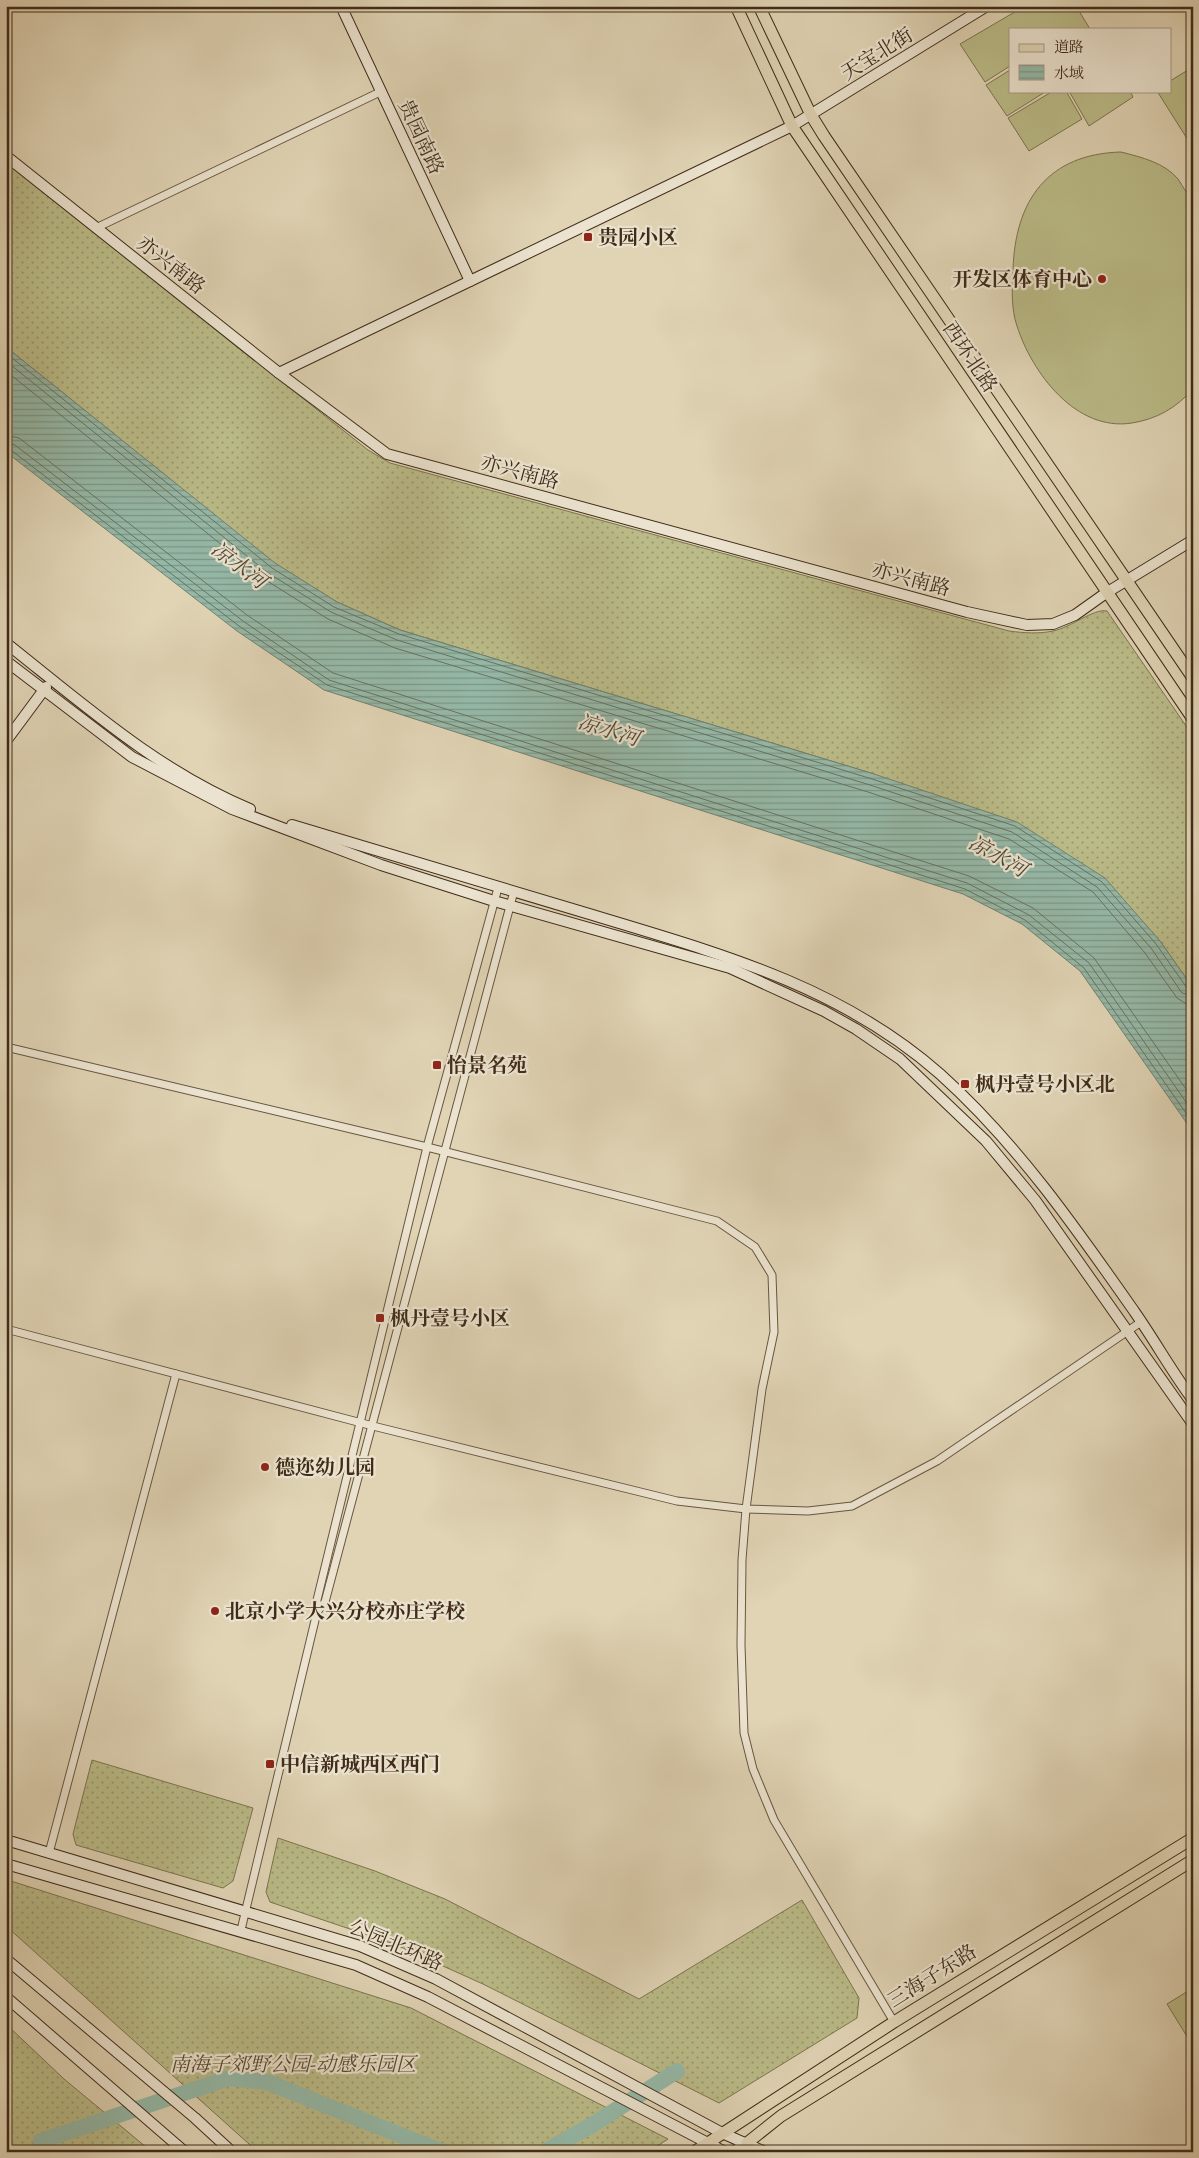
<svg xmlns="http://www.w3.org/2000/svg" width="1199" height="2158" font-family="Alegreya,'Noto Serif SC',serif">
<defs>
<pattern id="grass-dots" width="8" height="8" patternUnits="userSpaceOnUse" patternTransform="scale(1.25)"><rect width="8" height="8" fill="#babb88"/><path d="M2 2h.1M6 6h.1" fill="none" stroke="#99986e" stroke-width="1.8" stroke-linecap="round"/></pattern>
<pattern id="water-rules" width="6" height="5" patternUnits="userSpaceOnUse" patternTransform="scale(1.25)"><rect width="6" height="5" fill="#95b9a8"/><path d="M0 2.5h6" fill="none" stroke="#7b9788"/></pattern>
</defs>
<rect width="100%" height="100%" fill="#e0d4b5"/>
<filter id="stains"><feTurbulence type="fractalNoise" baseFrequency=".004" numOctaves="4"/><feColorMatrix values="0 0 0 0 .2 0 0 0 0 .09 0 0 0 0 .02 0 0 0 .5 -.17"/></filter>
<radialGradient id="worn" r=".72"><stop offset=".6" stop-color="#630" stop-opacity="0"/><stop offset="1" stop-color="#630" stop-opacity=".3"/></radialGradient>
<g fill="url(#grass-dots)" stroke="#7d7450">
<path d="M6 163 368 450 390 463 1009 631C1024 633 1039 634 1053 631 1070 628 1094 608 1107 611L1193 736V988L1160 941 874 774 400 630 337 602 275 564 6 347Z"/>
<path d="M92 1760 253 1808 233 1881 223 1888 76 1845 73 1834Z"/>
<path d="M278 1838 375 1871 445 1899 639 1999 802 1900 859 1998 857 2018 719 2103 483 1984 394 1944 270 1902 266 1892Z"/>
<path d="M11 1881 411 2008 668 2139 648 2152H258L6 1926V1886Z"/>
<path d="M6 2024 64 2079 152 2152H6Z"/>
</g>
<g fill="#babb88" stroke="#7d7450">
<path d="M1025 6H1076L1090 29H1010V66L985 82 960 44Z"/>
<path d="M1193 67V148L1157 91H1170V81Z"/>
<path d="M1010 70V91L1045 92 1007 116 986 85Z"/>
<path d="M1053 91H1066L1082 119 1029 151 1008 118Z"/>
<path d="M1069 91H1130L1133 97 1089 126Z"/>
<path d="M1121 152C1141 157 1165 163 1178 179 1183 186 1185 193 1193 197V389C1176 408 1157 419 1132 423 1076 432 1032 373 1017 326 1011 309 1012 288 1013 270 1015 200 1048 154 1121 152Z"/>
<path d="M1193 1988V2041L1191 2043 1167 2004Z"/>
</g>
<path fill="url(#water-rules)" stroke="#73816f" d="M6 347 275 563 337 602 400 630 874 774 1017 822 1105 878 1160 941 1193 988V1132L1080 971 1022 924 963 894 324 690 237 631 6 452Z"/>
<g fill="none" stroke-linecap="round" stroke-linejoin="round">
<g stroke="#6a7260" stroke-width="1">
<path d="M6 353 272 568 334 607 399 634 872 779 1015 826 1102 882 1156 944 1187 988 1193 990"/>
<path d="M6 361 268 573 331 612 397 640 870 785 1012 832 1097 887 1151 948 1182 993 1193 996"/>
<path d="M6 371 264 579 328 619 395 648 868 792 1009 839 1093 892 1145 953 1177 998 1185 1003 1193 1004"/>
<path d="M6 435 19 438 247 615 333 673 969 876 1033 908 1094 958 1193 1099"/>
<path d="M6 442 15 445 243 621 329 680 967 883 1029 915 1089 963 1193 1112"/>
<path d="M6 448 11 450 239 626 327 685 965 889 1025 920 1084 968 1193 1123"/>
</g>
<g stroke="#95b9a8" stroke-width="16">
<path d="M41 2141 229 2078 267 2082 443 2152"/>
<path d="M544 2152 592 2125 677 2071"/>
</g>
<g stroke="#685640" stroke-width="9">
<g id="street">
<path d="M96 228 380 92"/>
<path d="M6 1047 427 1147 717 1221 755 1247 772 1275 774 1332 762 1389 746 1509 742 1560 741 1645 744 1733 753 1769 774 1820 894 2022"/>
<path d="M6 1329 373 1426 677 1501 746 1509 808 1511 852 1506 937 1461 1141 1322"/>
<path d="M317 1612 325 1602C390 1366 449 1128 514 891"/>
<path d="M49 1853 176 1374"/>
<path d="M241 1930 317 1612V1600L427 1147 498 888"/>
</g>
</g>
<g stroke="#402c19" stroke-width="12">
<g id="secondary">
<path d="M341 6 470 281"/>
<path d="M6 156 279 373 387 454 967 612 1027 625 1053 624 1075 615 1106 593 1193 540"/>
<path d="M279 373 792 126 987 6"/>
<path d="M6 643C83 704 158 771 250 809"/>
<path d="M6 661 132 757 232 809 381 865 494 901 730 968 824 1011 856 1029 900 1059 986 1141 1035 1200 1193 1424"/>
<path d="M6 741 46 687"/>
<path d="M292 825C390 855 488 884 586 913 714 952 838 984 940 1074 1016 1142 1076 1228 1134 1311 1155 1341 1172 1372 1193 1400"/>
<path d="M6 1840 360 1946 436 1979 722 2133 765 2152"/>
<path d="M6 1864 356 1965 428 1997 725 2152"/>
<path d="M6 1959 195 2118 232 2152"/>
<path d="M6 1997 185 2152"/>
<path d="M733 2152 747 2143"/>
</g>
</g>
<g stroke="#402c19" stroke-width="13">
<g id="primary">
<path d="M736 6 792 126 1193 719"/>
<path d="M759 6 811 115 824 136 1193 678"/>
<path d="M747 2143 781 2116 1193 1860"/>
<path d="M694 2152 894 2022 1193 1838"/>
</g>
</g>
<use href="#street" stroke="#ebe3cf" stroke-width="7"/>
<use href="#secondary" stroke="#ebe3cf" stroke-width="10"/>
<use href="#primary" stroke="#e0d4b5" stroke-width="11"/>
</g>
<g fill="#8f2418" stroke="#ebe3cf" stroke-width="2">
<rect x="583" y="232" width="10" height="10" rx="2.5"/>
<circle cx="1102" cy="279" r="5"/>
<rect x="432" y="1060" width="10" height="10" rx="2.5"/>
<rect x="960" y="1079" width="10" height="10" rx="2.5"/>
<rect x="375" y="1313" width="10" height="10" rx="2.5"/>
<circle cx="265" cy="1467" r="5"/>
<circle cx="215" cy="1611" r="5"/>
<rect x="265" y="1759" width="10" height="10" rx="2.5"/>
</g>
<g text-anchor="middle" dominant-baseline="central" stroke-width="4.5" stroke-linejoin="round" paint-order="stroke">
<g font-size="20" fill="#402c19" stroke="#ebe3cf">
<text transform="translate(877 54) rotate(-32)">天宝北街</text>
<text transform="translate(421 137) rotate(65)">贵园南路</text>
<text transform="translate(171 265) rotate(38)">亦兴南路</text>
<text transform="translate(970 357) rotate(56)">西环北路</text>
<text transform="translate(520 472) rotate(15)">亦兴南路</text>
<text transform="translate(911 579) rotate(15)">亦兴南路</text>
<text transform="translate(396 1945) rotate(23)">公园北环路</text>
<text transform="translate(932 1976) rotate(-32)">三海子东路</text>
</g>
<g font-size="20" font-weight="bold" fill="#402c19" stroke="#ebe3cf" text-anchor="start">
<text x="598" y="237">贵园小区</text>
<text x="1092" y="279" text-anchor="end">开发区体育中心</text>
<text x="447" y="1065">怡景名苑</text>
<text x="975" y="1084">枫丹壹号小区北</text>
<text x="390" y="1318">枫丹壹号小区</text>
<text x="275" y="1467">德迩幼儿园</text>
<text x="225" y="1611">北京小学大兴分校亦庄学校</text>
<text x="280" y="1764">中信新城西区西门</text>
</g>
<g font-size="20" font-style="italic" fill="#58492f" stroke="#ebe3cf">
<text x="293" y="2064">南海子郊野公园-动感乐园区</text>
</g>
<g font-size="21" font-style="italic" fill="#514836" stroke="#ebe3cf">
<text transform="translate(239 565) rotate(37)">凉水河</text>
<text transform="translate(609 730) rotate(17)">凉水河</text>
<text transform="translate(998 856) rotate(29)">凉水河</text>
</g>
</g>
<rect width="1199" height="2158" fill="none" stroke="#e0d4b5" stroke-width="25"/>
<rect x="8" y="8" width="1184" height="2143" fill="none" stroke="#402c19" stroke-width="2.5"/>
<rect x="12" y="12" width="1174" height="2133" fill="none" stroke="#402c19"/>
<rect x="1009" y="28" width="162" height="65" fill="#ebe3cf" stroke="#a79a86"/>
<rect x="1019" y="44" width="25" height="8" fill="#e0d4b5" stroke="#a79a86"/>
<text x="1054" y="52" font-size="15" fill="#402c19">道路</text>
<rect x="1019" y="65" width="25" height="15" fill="url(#water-rules)" stroke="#a79a86"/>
<text x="1054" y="78" font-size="15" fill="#402c19">水域</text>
<rect width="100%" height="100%" filter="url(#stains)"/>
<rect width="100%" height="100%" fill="url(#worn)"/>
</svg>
